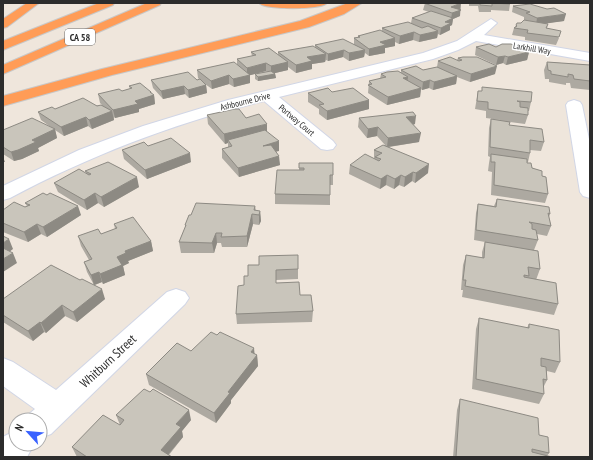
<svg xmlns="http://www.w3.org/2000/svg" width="593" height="460" font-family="'PT Sans Narrow',sans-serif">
<rect width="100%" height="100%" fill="#efe6dc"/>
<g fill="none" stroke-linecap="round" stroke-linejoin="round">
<g stroke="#d1d6e6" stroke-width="2">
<g id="minor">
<path d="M491 19 497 23 484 35 590 53V61L476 41 458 50 433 59 279 97 333 141 336 145 333 149 327 150 321 149 264 101C175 123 91 155 10 198L3 200V186L79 150 143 126 228 100 423 53 457 41Z"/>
<path d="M574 100 580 102 582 105 590 144V198L583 196 580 192 566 105 568 102Z"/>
<path d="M176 289 185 292 189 298 185 304 51 434 40 438V420H26L29 414 35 409 3 386V358L13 362 56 390 167 292Z"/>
<path d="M16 430V444H34L27 457H3V437Z"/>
</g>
</g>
<g stroke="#c8c8c8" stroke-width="2">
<g id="highway">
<path d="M27 3H39L7 27 3 28V19Z"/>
<path d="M99 3H114L113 5 3 50V41Z"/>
<path d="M147 3H161L160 5 3 74V65Z"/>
<path d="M259 3H327C322 10 264 10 259 3Z"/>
<path d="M348 3H362L344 14 309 27 112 75 3 106V96L102 69 300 21Z"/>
</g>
</g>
<use href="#minor" fill="#fff" fill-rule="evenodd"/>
<use href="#highway" fill="#ff9c57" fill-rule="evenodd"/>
</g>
<g fill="#ada9a1">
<path d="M425 3 460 9V16L453 19 452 25 450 26V30L440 35 438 34 437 38 419 42 413 40 399 44 395 42V46L385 48V53L369 56 365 53 364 57 349 61 343 57 328 61 326 60 325 62 312 64V69L296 73 288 67V70L275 73 276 78 258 81 255 79V74L268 71H266L250 75V83L234 87 229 84 212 89 205 84 206 85 207 93 189 98 185 94 163 99 153 88 151 80H200L198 78 197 70 237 65V59L252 56 251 52 278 55V52L315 48V45L354 44V38L358 37V36L382 31V28L411 23 412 18 429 12 423 10Z"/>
<path d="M469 3H510V4L509 11 491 10V12H479L478 6H469Z"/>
<path d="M513 6 564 21 546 23 548 24 547 28 559 38 556 45 525 40V37L512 35 514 28 515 27 516 25 526 21 524 20V17L512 12Z"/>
<path d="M476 47H496L529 52 527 60 506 65 503 63 496 65 475 55Z"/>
<path d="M458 58 495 74 470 82 457 77 456 84 433 90 429 88 422 90 421 89 420 97 387 105 368 93 369 81 380 79 381 74 401 72V70H423L437 67 438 61 457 60Z"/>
<path d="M547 62 590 65V90L571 88 570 83H566V85L549 82V79H545L544 70Z"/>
<path d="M129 86 151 92 152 94 154 95 155 104 139 109V112L115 118 114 117V120L92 129 88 126 64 136 55 130 57 138 38 148 39 151 22 159 14 161 3 154V130L52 128 41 120 38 112 55 109 102 105 100 103 98 94 122 91 130 89Z"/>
<path d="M482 87 531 102 529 111H528V115L525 124 510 122 509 125 544 142 541 151 530 150V153L528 162H527L532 168 542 176 548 194 545 203 491 195 492 172 488 171 489 163 490 157 488 156 489 128 491 119 508 121 486 118V111L475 109 478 91H482Z"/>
<path d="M332 92 369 100V109L327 120 319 114V109L308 102V93Z"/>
<path d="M207 115 246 118 267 132 279 151H276L280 165 239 177 222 158V149L228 147V143L225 144 208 124Z"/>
<path d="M359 118 415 124 413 125 419 142 389 147 428 173 415 183 412 181 404 187 399 185 394 189 386 185 380 189 349 174 350 165 374 158V150L385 145 377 136 367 138 358 127Z"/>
<path d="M122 150 191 162 147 179 124 159Z"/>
<path d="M299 163 333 175V185H330V205L275 204V194L299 170Z"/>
<path d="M85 171 139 187 104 207 98 203 87 210 58 192 54 183 86 173Z"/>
<path d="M497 199 550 214 549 217 551 226 547 236 537 234 538 240 534 250 540 269 536 280 558 304 554 315 462 297 463 290H461L463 265 466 255 482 258V252L485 242 513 247 474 240 476 213 478 204 494 206Z"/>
<path d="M25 203 81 215 47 237 41 234 28 242 3 232V210L25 207 27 206Z"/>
<path d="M255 206 256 211H260L261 221 259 225 253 224 247 247H222L221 243H217L214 253H181L179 242 185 228V225L191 215Z"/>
<path d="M114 224 151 241 153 251 128 261 129 263 123 266 125 275 103 284 102 282 95 285 105 299 77 322 65 316 46 333 44 332 33 341 3 322V299L80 280 94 285 87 272 84 262 89 260 81 246 78 236 101 234 115 229Z"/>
<path d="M248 265 298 269V279L276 280V283L300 295 313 311 312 322 237 324 236 314 244 285 248 276Z"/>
<path d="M479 318 527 328 529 324 560 362 555 373 547 371V380L543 388 544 394 539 404 472 389 476 329Z"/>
<path d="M191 351 257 355 258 366 231 400V403L216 423 149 385 146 374Z"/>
<path d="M460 399 539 435 549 453 547 456 552 457H453L457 410Z"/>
<path d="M116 415 191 420 182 431 183 437 169 455 172 457H77L72 447 120 425Z"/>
</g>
<g fill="#8d8a83">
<path d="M461 3 460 16 453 19 452 25 450 26V30L440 35 441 28 445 22 451 19 452 13 451 7Z"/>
<path d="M566 14 564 21 536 25 537 18Z"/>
<path d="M438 31 437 38 419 42 420 35Z"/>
<path d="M414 32 413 40 399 44 400 36Z"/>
<path d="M395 38V46L385 48V53L369 56V49L380 42Z"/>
<path d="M344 50 343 57 328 61V54Z"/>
<path d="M365 50 364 57 349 61V53Z"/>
<path d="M529 52 527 60 506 65 508 57Z"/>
<path d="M326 54 325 62 312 64V69L296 73V65L307 57Z"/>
<path d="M505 56 503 63 496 65 498 57Z"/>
<path d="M288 62V70L271 74V66Z"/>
<path d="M266 63V71L247 76V68Z"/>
<path d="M497 66 495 74 470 82 471 74Z"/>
<path d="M272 74H275L276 78 258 81V77Z"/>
<path d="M229 75V84L212 89 211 81Z"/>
<path d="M250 75V83L234 87 233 79Z"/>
<path d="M457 76 456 84 433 90 434 82Z"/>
<path d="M408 77 407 85 403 78Z"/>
<path d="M430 80 429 88 422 90 423 82Z"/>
<path d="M206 85 207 93 189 98 188 90Z"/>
<path d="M184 86 185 94 163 99 161 91Z"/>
<path d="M421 88 420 97 387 105 388 97Z"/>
<path d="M150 92H151L152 96 154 95 155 104 139 109V112L115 118 113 110 135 101Z"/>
<path d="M369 100V109L327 120V111Z"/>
<path d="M112 111 114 120 92 129 89 120Z"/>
<path d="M416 116 415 124 404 126 406 117Z"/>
<path d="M86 117 88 126 64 136 61 127Z"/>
<path d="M267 124V133L228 140V143L225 144 224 134Z"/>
<path d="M378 127 377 136 367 138 368 129Z"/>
<path d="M55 129 57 138 38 148 39 151 22 159 14 161 11 152 32 140Z"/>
<path d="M421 133 419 142 387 147 388 138Z"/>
<path d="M279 141V151L263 155V146Z"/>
<path d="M190 153 191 162 147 179 145 170Z"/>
<path d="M279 156 280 165 239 177 238 168Z"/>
<path d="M3 157 5 162H3Z"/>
<path d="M429 164 428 173 415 183 416 173Z"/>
<path d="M413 172 412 181 404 187 405 177Z"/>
<path d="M387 175 386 185 380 189 381 179Z"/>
<path d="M401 175 399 185 394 189 395 179Z"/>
<path d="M137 177 139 187 104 207 101 197Z"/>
<path d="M95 193 98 203 87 210 84 200Z"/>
<path d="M78 206 81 215 47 237 43 227Z"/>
<path d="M260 211 261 221 259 225V215Z"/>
<path d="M252 214 253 224 247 247V236Z"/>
<path d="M37 224 41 234 28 242 24 232Z"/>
<path d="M216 233 217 243 214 253 212 243Z"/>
<path d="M9 239 13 249 4 256 3 243Z"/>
<path d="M151 241 153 251 128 261 129 263 123 266 125 275 103 284 100 274 117 257 125 251Z"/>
<path d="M13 253 17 263 3 272V259Z"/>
<path d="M99 272 102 282 94 285 91 275Z"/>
<path d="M102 289 105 299 77 322 73 312Z"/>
<path d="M62 305 65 316 46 333 41 323Z"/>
<path d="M40 322 44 332 33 341 28 331Z"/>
<path d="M254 348 255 358 257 355 258 366 231 400V403L216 423 214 413 251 352Z"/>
<path d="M189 410 191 420 182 431 183 437 166 457 161 450 176 424Z"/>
</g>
<g fill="#c9c5bb" stroke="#8d8a83">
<path d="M424 3H461L451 7 461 10 452 13Z"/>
<path d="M480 3H492V6L480 5Z"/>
<path d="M492 3H510V4Z"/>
<path d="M530 4 547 9 554 8 566 14 537 18 526 13 530 12 513 6Z"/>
<path d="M431 11 453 18 445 22 451 23 441 28 412 18Z"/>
<path d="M524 20 548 24 546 28 561 31 559 37 527 33 528 30 514 28 517 26 516 25 517 23H521Z"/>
<path d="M408 22 422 28 428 26 438 31 420 35 414 32 400 36 382 28Z"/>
<path d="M380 30 395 38 380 42 386 45 369 49 354 38 360 37 358 36Z"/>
<path d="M343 39 365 50 349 53 344 50 328 54 315 45Z"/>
<path d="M489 44 496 47 502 44H511L529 52 508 57 505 56 498 57 476 47Z"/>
<path d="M313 46 326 54 307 57 312 61 296 65 278 52Z"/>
<path d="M269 48 288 62 271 66 266 63 247 68 237 59 256 55 251 52Z"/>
<path d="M450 57 459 61 462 60 458 58 463 57H477L497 66 471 74 438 61Z"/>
<path d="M234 62 250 75 233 79 229 75 211 81 197 70Z"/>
<path d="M547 62 590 65V81L574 79 573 75 568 74V77L551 74V71L548 70Z"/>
<path d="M416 66 423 70 437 67 457 76 434 82 430 80 423 82 401 70Z"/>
<path d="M271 71 275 74 258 77 255 74Z"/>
<path d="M398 71 408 77 403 78 421 88 388 97 368 85 372 84 369 81 386 77 381 74 387 72Z"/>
<path d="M188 72 197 80 200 79 206 85 188 90 184 86 161 91 151 80Z"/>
<path d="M140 83 151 92H150L154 95 135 101 138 104 113 110 98 94 119 89 122 91 132 88 129 86Z"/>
<path d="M482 87 532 92 531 102 517 101 520 102V107L528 108V115L488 109V102L477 101 478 91H482Z"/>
<path d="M328 88 332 92 353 88 369 100 327 111 319 105 324 104 308 93Z"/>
<path d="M83 98 97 106 101 105 112 111 89 120 86 117 61 127 38 112 52 107 55 109Z"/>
<path d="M235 109H239L246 118 259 114 267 124 224 134 207 115Z"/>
<path d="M413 112 416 116 406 117 421 133 388 138 378 127 368 129 359 118Z"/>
<path d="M32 118 55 129 32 140 36 142 18 150 11 152 3 147V130Z"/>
<path d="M491 119 510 122 509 125 542 129 544 142 530 140V153L490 147Z"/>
<path d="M265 130 279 141 263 146 271 145 279 156 238 168 222 149 232 146 228 140Z"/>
<path d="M171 138 190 153 145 170 122 150 144 142 148 146Z"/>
<path d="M383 145 429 164 416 173 413 172 405 177 401 175 395 179 387 175 381 179 350 165 365 154 379 161 381 159 375 157 382 153 374 150Z"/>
<path d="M491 154 527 159V163H531L532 168 542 171V176L546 177 548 194 494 185 495 162H491Z"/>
<path d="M108 162 137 177 101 197 95 193 84 200 54 183 79 169 89 175 91 174 85 171Z"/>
<path d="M299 163H333V175H330V195L275 194 277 170H304V168H299Z"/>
<path d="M43 193 47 195 50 193 78 206 43 227 37 224 24 232 3 223V210L14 202 25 207 30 205 25 203Z"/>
<path d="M497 199 549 207 550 214 548 213 551 226 529 222 532 224V229L536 230 538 240 476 230 478 204 496 207Z"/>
<path d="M196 203 255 206 254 210 260 211 259 215 252 214 247 236 221 237 222 233H216L212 243 179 242 186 225H185L189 215H191Z"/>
<path d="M133 217 151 241 125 251 126 253 117 257 122 265 100 274 99 272 91 275 84 262 92 259 78 236 98 229 101 234 117 228 114 224Z"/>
<path d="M3 236 9 239 3 243Z"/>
<path d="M485 242 538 251 540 269 528 267 529 276 524 275V277L556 283 558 304 465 286 466 280H463L466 255 484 258Z"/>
<path d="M3 248 13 253 3 259Z"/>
<path d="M298 255V269L276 270V283L299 282 300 295H311L313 311 236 314 238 286 244 285V276H248V265H259V256Z"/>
<path d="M51 265 80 280 82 279 102 289 73 312 62 305 41 323 40 322 28 331 3 315V299Z"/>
<path d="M479 318 529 328V324L559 330 560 362 541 358V366L546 367 547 380 543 379 544 394 476 379Z"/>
<path d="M211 332 217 335 220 332 254 348 251 352 257 355 228 392 230 393 214 413 146 374 177 343 191 351Z"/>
<path d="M144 389 150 392 153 389 189 410 176 424 181 427 161 450 172 457H87L72 447 103 415 120 425 124 420 116 415Z"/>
<path d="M460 399 538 418 539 435 548 437 549 453 532 449V452L552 457H456Z"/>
</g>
<g text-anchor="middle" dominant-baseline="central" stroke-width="3" stroke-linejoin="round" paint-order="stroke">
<g font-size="9" fill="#2c2c2c" stroke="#fff">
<text transform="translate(532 48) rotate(9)">Larkhill Way</text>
<text transform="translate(245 101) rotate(-14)">Ashbourne Drive</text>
<text transform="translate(297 120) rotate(40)">Portway Court</text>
</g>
<rect fill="#fff" stroke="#6b6b6b" stroke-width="1" x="65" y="29" width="30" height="16" rx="3"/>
<g font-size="10" font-weight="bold" fill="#2c2c2c">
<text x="80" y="37">CA 58</text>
</g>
<g font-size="13" fill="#2c2c2c" stroke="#fff">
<text transform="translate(108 361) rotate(-43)">Whitburn Street</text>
</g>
</g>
<rect width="593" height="460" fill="none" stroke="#2c2c2c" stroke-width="8"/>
<g transform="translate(28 432) rotate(297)"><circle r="19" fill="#ffffff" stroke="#ababab"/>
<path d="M0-3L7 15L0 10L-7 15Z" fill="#3962ff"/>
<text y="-6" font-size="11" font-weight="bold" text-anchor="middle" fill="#2c2c2c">N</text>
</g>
</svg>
